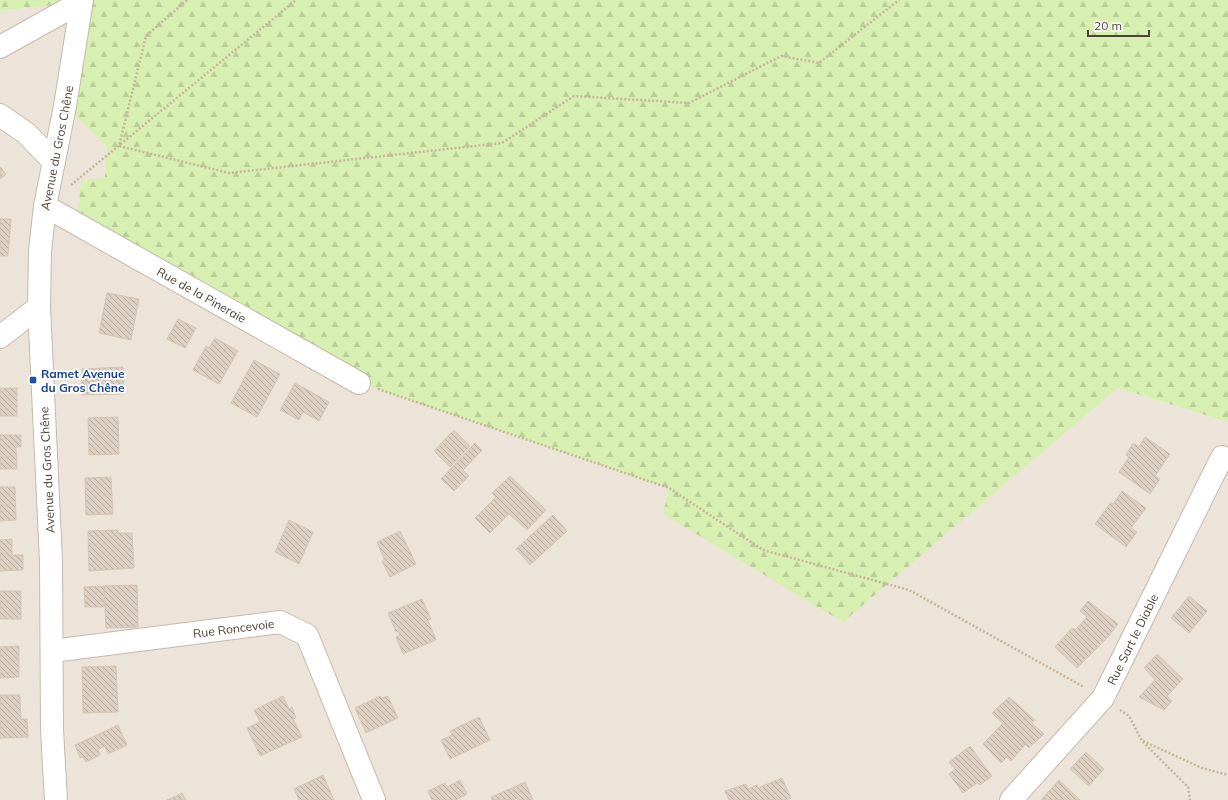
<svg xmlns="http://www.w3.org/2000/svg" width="1228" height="800" font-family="Mulish,sans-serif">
<defs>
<pattern id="forest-firs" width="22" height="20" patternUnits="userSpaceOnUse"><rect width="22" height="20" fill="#d7efb0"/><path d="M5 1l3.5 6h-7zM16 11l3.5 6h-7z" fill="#bace98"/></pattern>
<pattern id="building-back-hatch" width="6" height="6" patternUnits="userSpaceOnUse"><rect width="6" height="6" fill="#ddd0c2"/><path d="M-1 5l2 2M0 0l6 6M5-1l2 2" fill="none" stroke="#b5aa9e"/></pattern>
</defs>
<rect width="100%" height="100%" fill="#f7f2eb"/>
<path fill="#ece4d8" d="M81 2 65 106 107 147 105 177 359 383 669 488 842 622 1118 388 1228 422V800H0V11Z"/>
<path fill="url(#forest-firs)" d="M0 0H1228V422L1118 388 843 622 663 514 669 488 359 383 77 224 81 181 105 177 107 147 65 106 81 2 0 11Z"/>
<g fill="url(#building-back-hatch)" stroke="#d6c5b1">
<path d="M0 167 6 174 0 179Z"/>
<path d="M0 219H11L8 256H0Z"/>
<path d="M107 293 139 299 131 340 99 333Z"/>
<path d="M178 319 196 328 185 348 167 339Z"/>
<path d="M215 338 238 351 219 384 193 370 206 346 209 348Z"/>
<path d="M254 360 280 374 257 417 231 403Z"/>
<path d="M123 367 124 394 82 395V369Z"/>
<path d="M295 383 329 402 319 421 303 412 299 420 280 410Z"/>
<rect x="0" y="388" width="17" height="28"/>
<path d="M118 417 119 454 89 455 88 418Z"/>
<path d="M454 430 470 446 450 467 434 451Z"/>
<path d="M0 435H21V447H16L17 469H0Z"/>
<path d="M1145 437 1170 454 1155 476 1160 479 1150 494 1119 472 1129 457 1126 455 1133 443 1139 447Z"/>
<path d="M475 443 482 450 463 470 469 476 454 491 441 479Z"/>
<path d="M510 476 546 510 527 530 509 514 490 533 475 518 496 497 492 493Z"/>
<path d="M111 477 113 514 86 515 85 478Z"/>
<path d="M0 487H15L16 520 0 521Z"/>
<path d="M1122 491 1146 508 1131 528 1137 532 1126 547 1095 524 1111 502 1113 504Z"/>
<path d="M553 515 567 531 530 565 516 549Z"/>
<path d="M289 520 313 532 299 564 275 552Z"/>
<path d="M118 530V533H132L134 568 89 571 88 531Z"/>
<path d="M400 531 416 564 390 577 382 561 384 559 377 542Z"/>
<path d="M12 539V555H23V570L0 571V540Z"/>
<path d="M137 585 138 627 106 628 104 586Z"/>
<path d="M104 586 105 607H85L84 587Z"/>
<rect x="0" y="591" width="21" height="28"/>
<path d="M1189 596 1207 611 1189 633 1171 618Z"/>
<path d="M422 599 431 619 428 620 436 640 403 654 396 637 400 635 398 631 396 632 388 613Z"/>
<path d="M1088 601 1118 624 1108 637 1077 668 1055 647 1072 628 1075 630 1087 617 1080 611Z"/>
<path d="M19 646V677L0 678V647Z"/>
<path d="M1157 654 1183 679 1167 696 1172 701 1164 710 1139 697 1155 680 1144 668Z"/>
<path d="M116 666 118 712 83 713 82 667Z"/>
<path d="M0 695H20L21 719H27L28 737 0 738Z"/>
<path d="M283 696 289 709 292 707 296 718 293 719 302 737 260 756 247 728 260 722 254 710Z"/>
<path d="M380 696 382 698 388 696 398 718 366 733 355 708Z"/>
<path d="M1009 697 1035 720 1032 723 1044 734 1029 748 992 713Z"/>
<path d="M479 717 490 740 450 759 441 740 452 735 450 731Z"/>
<path d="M1003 723 1025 745 1011 761 1007 757 1001 763 983 744Z"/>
<path d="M118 725 127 745 108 754 99 734Z"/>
<path d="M99 734 105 746 98 750 100 755 86 762 83 757 80 758 75 745Z"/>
<path d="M970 746 992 776 980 785 977 783 963 793 949 774 955 769 949 762Z"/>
<path d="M1086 752 1104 769 1089 786 1070 769Z"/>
<path d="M323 775 334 800H299L294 789Z"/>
<path d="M782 778 791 798 786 800H729L725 791 746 784 748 789 757 785 758 788Z"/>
<path d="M460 780 467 794 456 800H432L428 791 445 783 447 787Z"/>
<path d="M1059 780 1080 800H1041Z"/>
<path d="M525 782 533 800H518L512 788Z"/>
<path d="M512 788 517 798 513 800H492L491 797Z"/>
<path d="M182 793 186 800H167L178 795Z"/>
</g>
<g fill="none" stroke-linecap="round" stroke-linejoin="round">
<g stroke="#c4baac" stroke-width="24">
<g id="minor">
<path d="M0 47 81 2"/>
<path d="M0 115 26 133 54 162"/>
<path id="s1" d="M45 206 359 383"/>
<path d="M0 337 39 307"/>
<path id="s2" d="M52 651 280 622 307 635 374 800"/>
<path id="s3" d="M56 800 52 730 51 561 39 307 40 251 45 206 65 106 82 0"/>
<path id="s4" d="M1011 800 1103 698 1222 457"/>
</g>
</g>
<g stroke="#c8b59b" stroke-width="2.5" stroke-dasharray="2 2" stroke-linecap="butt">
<path d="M187 0 146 36 119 146 229 173 502 143 574 96 689 103 781 56 819 63 899 0"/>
<path d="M71 185 296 0"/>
<path d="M378 389 669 488 763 550 909 590 1084 687"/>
<path d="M1120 710 1129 716 1142 741 1188 787 1190 800"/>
<path d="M1143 741 1202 768 1228 775"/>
</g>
<use href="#minor" stroke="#fff" stroke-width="22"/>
</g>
<rect fill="#1a4fb4" stroke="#fff" stroke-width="1.5" x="29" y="376" width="8" height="8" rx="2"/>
<g text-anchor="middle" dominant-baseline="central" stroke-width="3.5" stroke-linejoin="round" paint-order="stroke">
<g font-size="12" fill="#4d4337" stroke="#fff">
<text stroke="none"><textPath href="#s3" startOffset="654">Avenue du Gros Chêne</textPath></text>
<text stroke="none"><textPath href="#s1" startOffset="180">Rue de la Pineraie</textPath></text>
<text transform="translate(47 470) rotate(-93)">Avenue du Gros Chêne</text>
<text stroke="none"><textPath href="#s2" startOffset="183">Rue Roncevoie</textPath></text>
<text stroke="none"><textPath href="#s4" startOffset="203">Rue Sart le Diable</textPath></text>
</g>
<g font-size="12" font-weight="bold" fill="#164399" stroke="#fff" text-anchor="start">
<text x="41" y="373">Ramet Avenue<tspan x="41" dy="14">du Gros Chêne</tspan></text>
</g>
</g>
<path d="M1088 30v6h61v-6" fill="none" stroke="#4d4337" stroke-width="2"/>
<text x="1094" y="30" font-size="12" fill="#4d4337" stroke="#ffffff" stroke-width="3" paint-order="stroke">20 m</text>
</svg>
